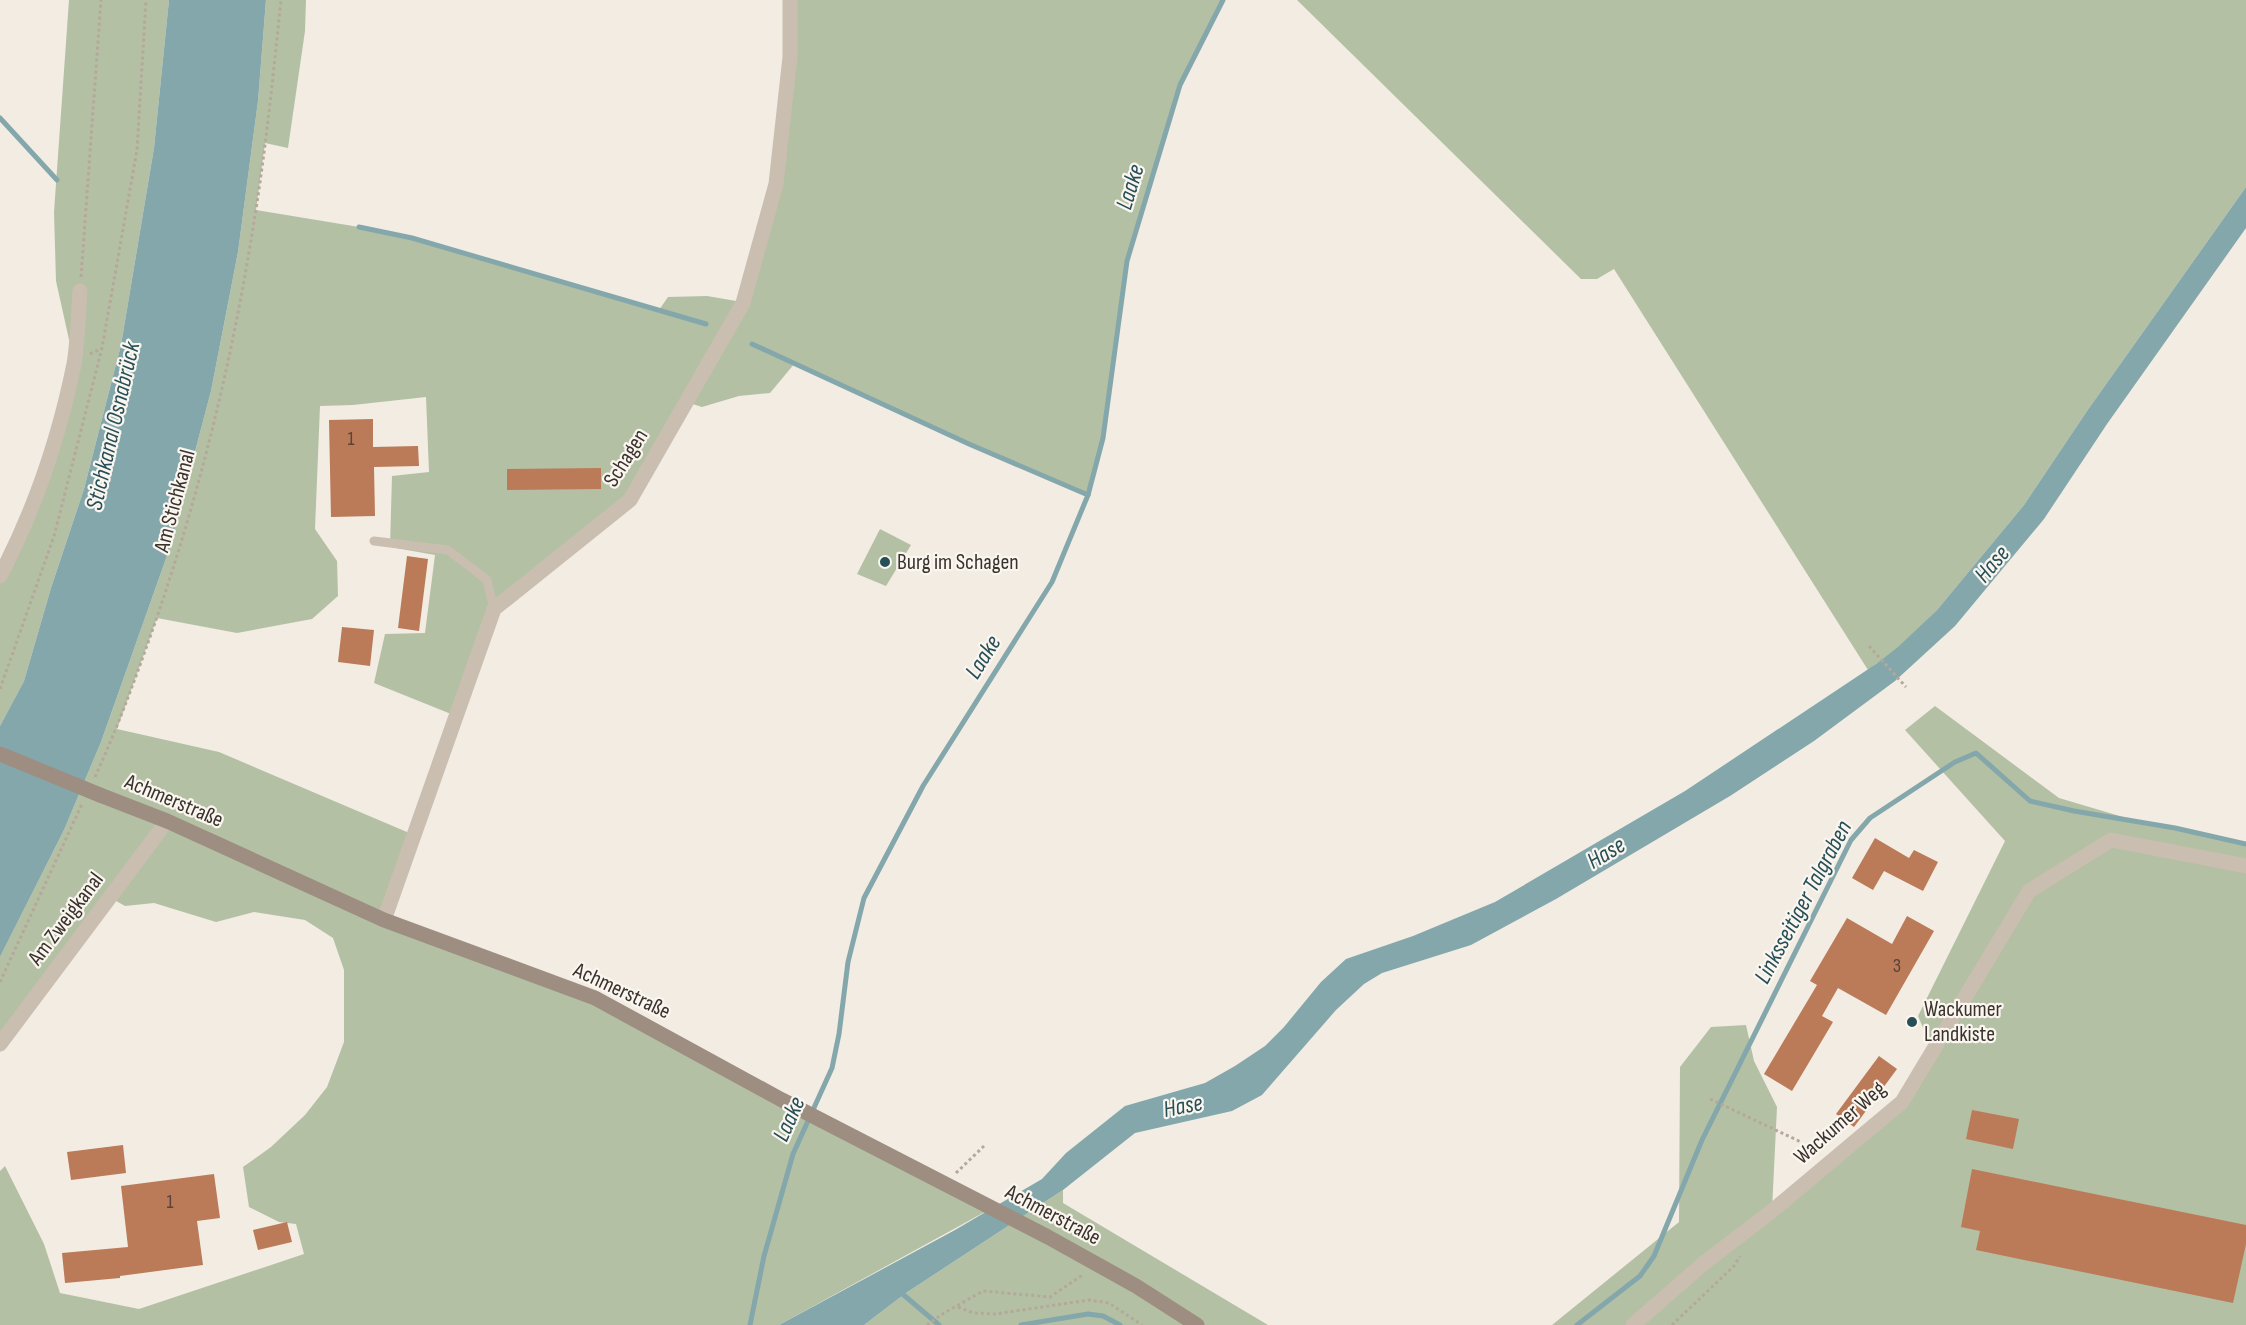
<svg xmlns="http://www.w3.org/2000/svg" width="2246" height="1325" font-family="'Sofia Sans Condensed',sans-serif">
<rect width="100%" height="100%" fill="#f2ece3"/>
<g fill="#b4c0a4">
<path d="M69 0H169L154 148 121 345 84 489 51 588 24 681 0 726V576L21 537 74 362 56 281 54 212Z"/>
<path d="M266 0H306L305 31 288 148 265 143 256 210 359 227 412 238 659 310 668 297 707 296 742 302 776 184 790 0H1223L1180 85 1127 261 1103 438 1088 495 969 444 795 363 770 393 739 396 702 407 686 402 630 500 494 609 456 716 374 683 385 634 425 633 435 555 390 547 392 476 429 472 426 397 353 405 320 406 315 529 337 561 338 596 312 619 237 633 157 618 117 729 219 752 414 835 384 919 595 998 992 1208 779 1325H0V1171L5 1166 44 1244 60 1293 139 1309 304 1254 296 1224 279 1222 249 1207 243 1167 271 1147 305 1115 327 1087 344 1042V970L333 938 305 920 254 912 216 922 154 903 125 906 111 898 0 1044V957L64 830 101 742 169 550 211 391 238 252 258 101Z"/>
<path d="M1297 0H2246V187L2087 411 2024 505 1937 610 1899 647 1868 670 1614 269 1597 279H1581Z"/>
<path d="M880 529 911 545 886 586 857 574Z"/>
<path d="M1935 706 2059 798 2150 825 2246 842V1325H1552L1679 1222 1680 1067 1711 1027 1746 1025 1754 1061 1777 1107 1772 1210 1902 1102 1933 1051 1918 1016 2005 841 1905 730Z"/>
<path d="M1063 1190V1203L1268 1325H864L906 1293Z"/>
</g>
<g fill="#84a7ac">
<path d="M169 0H266L258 101 238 252 211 391 169 550 101 742 64 830 0 957V726L24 681 51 588 84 489 121 345 154 148Z"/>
<path d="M2246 187V228L2107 424 2044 519 1955 626 1895 681 1814 741 1730 796 1556 899 1471 945 1382 973 1364 984 1336 1010 1262 1095 1232 1111 1135 1133 1063 1190 906 1293 864 1325H779L955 1230 1042 1179 1066 1153 1125 1106 1205 1083 1235 1066 1265 1046 1284 1027 1321 982 1346 959 1413 936 1495 902 1685 791 1876 664 1898 647 1937 610 2024 505 2087 411Z"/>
</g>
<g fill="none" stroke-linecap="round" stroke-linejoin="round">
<g stroke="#84a7ac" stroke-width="5">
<path d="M0 118 57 180"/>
<path d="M359 227 412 238 706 324"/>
<path d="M752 344 969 444 1088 495"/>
<path d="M899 1291 939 1325"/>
<path d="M750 1325 764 1256 793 1154 832 1068 839 1034 848 962 864 898 923 786 1052 582 1088 495 1103 438 1127 261 1180 85 1223 0"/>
<path d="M1021 1325 1088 1314 1103 1316 1120 1325"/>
<path d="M1577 1325 1640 1276 1654 1256 1702 1140 1851 840 1870 818 1955 762 1976 753 2030 801 2074 811 2175 828 2246 844"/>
</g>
</g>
<g fill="#bb7a58">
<path d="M373 419V447L418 446 419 466 374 467 375 516 331 517 329 420Z"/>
<path d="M601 468V489L507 490V469Z"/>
<path d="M407 556 428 559 419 631 398 628Z"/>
<path d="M342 627 374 630 370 666 338 662Z"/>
<path d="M1875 838 1909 858 1914 850 1938 862 1923 891 1884 871 1873 890 1852 878Z"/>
<path d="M1907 916 1934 931 1886 1015 1838 988 1822 1016 1833 1022 1792 1091 1764 1074 1817 985 1810 981 1847 918 1892 944Z"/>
<path d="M1879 1056 1897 1069 1854 1127 1836 1114Z"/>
<path d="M1972 1110 2019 1119 2013 1149 1966 1139Z"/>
<path d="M123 1145 126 1173 71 1180 67 1152Z"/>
<path d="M1972 1169 2246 1225V1244L2233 1303 1976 1250 1980 1231 1961 1227Z"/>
<path d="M214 1174 220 1218 197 1221 203 1265 120 1276V1278L65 1283 62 1253 128 1247 121 1186Z"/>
<path d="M287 1222 292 1242 258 1250 253 1230Z"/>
</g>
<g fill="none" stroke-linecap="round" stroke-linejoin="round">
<g stroke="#b5a89a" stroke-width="3" stroke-dasharray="3 3" stroke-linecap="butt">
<path d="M81 277 101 0"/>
<path d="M90 354 102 348"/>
<path d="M1869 646 1906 687"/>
<path d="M0 689 54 536 102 348 137 150 146 0"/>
<path d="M95 777C116 731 133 685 150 637 196 507 230 371 252 234 265 156 273 78 281 0"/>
<path d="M0 982 82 804"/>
<path d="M1710 1099 1801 1142"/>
<path d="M956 1173 984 1146"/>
<path d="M958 1307 973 1313 995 1314 1089 1300 1109 1303 1142 1325"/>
<path d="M927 1325 944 1313 983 1291 1050 1297 1084 1274"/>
<path d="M1672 1325 1734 1266 1740 1256"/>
</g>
<path stroke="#c9beaf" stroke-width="9" d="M374 541 448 550 487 580 494 609"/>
<g stroke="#c9beaf" stroke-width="15">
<path d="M0 576C35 509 59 438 74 364 78 341 78 315 80 291"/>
<path d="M384 920 494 609 630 500 743 303 776 184 790 57V0"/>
<path d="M0 1044 167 821"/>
<path d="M1633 1325 1704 1263 1772 1211 1902 1102 2029 891 2111 840 2246 866"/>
</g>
<path stroke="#9d8e81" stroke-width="15" d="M100 795 167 821 384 920 595 998 782 1100 1048 1237 1136 1286 1197 1325"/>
<path stroke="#9d8e81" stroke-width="15" d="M0 754 100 795"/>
</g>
<g fill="#264f57" stroke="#faf6ef" stroke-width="2">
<circle cx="885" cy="562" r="6"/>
<circle cx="1912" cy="1022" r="6"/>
</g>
<g text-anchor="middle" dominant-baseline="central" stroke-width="4.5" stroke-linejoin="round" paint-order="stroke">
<g font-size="20" fill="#5a4438">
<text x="351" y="439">1</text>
<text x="1897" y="966">3</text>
<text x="170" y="1202">1</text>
</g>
<g font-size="22" fill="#39322d" stroke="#faf6ef">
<text transform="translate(626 458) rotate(-58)">Schagen</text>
<text transform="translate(175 501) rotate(-75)">Am Stichkanal</text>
<text transform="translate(174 801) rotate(23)">Achmerstraße</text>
<text transform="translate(66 919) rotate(-53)">Am Zweigkanal</text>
<text transform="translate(622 991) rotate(25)">Achmerstraße</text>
<text transform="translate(1840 1123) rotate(-41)">Wackumer Weg</text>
<text transform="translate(1053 1215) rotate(28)">Achmerstraße</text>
</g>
<g font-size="22" fill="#39322d" stroke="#faf6ef" text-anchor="start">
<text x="897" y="562">Burg im Schagen</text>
<text x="1924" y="1009">Wackumer<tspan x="1924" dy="25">Landkiste</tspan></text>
</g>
<g font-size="24" font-style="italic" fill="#264f57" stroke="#faf6ef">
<text transform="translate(1130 187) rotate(-73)">Laake</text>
<text transform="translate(113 426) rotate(-77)">Stichkanal Osnabrück</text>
<text transform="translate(1992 564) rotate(-50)">Hase</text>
<text transform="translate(983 657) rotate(-58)">Laake</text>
<text transform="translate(1606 853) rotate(-31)">Hase</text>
<text transform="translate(1803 902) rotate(-62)">Linksseitiger Talgraben</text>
<text transform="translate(1183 1106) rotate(-11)">Hase</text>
<text transform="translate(789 1119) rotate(-66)">Laake</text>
</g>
</g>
</svg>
